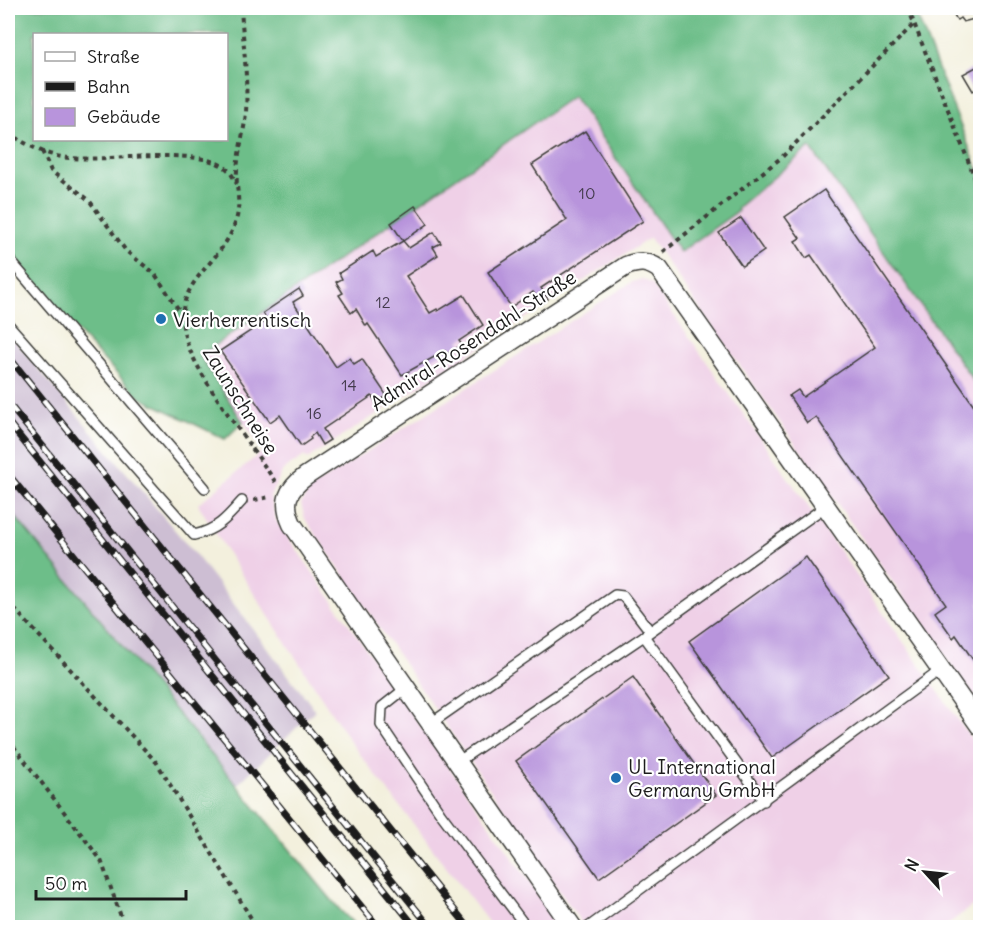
<svg xmlns="http://www.w3.org/2000/svg" width="988" height="935" font-family="Delius,sans-serif">
<rect width="100%" height="100%" fill="#fff"/>
<filter id="ink" filterUnits="userSpaceOnUse"><feTurbulence type="fractalNoise" baseFrequency=".0167" numOctaves="2"/><feDisplacementMap in="SourceGraphic" scale="12" xChannelSelector="R" yChannelSelector="G"/><feConvolveMatrix kernelMatrix="1 2 1 2 8 2 1 2 1" color-interpolation-filters="sRGB"/></filter>
<filter id="wash" filterUnits="userSpaceOnUse"><feTurbulence type="fractalNoise" baseFrequency=".008" numOctaves="4" result="noise"/><feDisplacementMap in="SourceGraphic" scale="24" xChannelSelector="R" yChannelSelector="G"/><feGaussianBlur stdDeviation="1.35" result="paint"/><feColorMatrix in="noise" values="0 0 0 0 0 0 0 0 0 0 0 0 0 0 0 0 0 1.4 0 .05"/><feComposite in="paint" operator="in"/></filter>
<g filter="url(#wash)">
<rect width="100%" height="100%" fill="#f3f0dd"/>
<g fill="#efd0e7">
<path d="M573 96 680 252 738 210 737 208 809 147 980 390V706L650 238 307 459 305 456 283 470 270 496 276 520 561 927H492L352 744 234 563 198 504 263 451 200 356Z"/>
<path d="M643 279 652 284 980 751V900L944 927H584L305 519 301 504 309 489 632 282Z"/>
</g>
<path fill="#cdbed3" d="M8 333 196 555 315 710 237 785 8 508Z"/>
<g fill="#6dbe89" stroke="#446d52" stroke-width="1.5" fill-rule="evenodd">
<path d="M8 8H914L980 175V390L810 147 737 208 738 211 680 252 573 96 200 356 243 422 225 439 139 397 8 259ZM34 34H226V140H34Z"/>
<path d="M8 508 340 910 357 927H8Z"/>
</g>
<g id="blocks">
<g fill="#b894dc">
<path d="M945 8H980V22L978 18 963 22 960 18 957 20 950 8 946 10Z"/>
<path d="M980 65V86L973 91 963 74Z"/>
<path d="M585 131 643 221 541 288 548 299 541 304 533 292 511 307 488 272 567 220 532 165Z"/>
<path d="M824 190 980 414V670L956 635 953 638 935 612 946 604 816 417 807 423 789 396 798 390 803 397 875 347 811 255 806 258 795 241 800 238 785 217Z"/>
<path d="M415 206 428 224 403 241 409 248 434 232 441 243 433 247 438 255 406 276 430 313 437 309 438 311 464 295 483 325 459 341 462 345 447 354 445 351 402 375 368 324 366 326 356 309 351 313 339 295 343 293 336 282 342 279 339 273 373 251 376 257 403 241 391 223Z"/>
<path d="M741 218 764 251 742 266 719 233Z"/>
<path d="M299 289 303 296 293 302 336 367 349 358 354 364 362 359 387 396 376 403 372 396 323 429 330 440 322 445 315 433 310 437 311 439 301 446 280 415 270 422 220 351 267 320 263 313Z"/>
<path d="M806 557 889 675 772 758 689 641Z"/>
<path d="M633 677 716 795 599 878 516 761Z"/>
</g>
</g>
</g>
<g filter="url(#ink)">
<use href="#blocks" fill-opacity="0" stroke="#3c3c39" stroke-width="1.5"/>
<g fill="none" stroke-linecap="round" stroke-linejoin="round">
<g stroke="#3c3c39" stroke-width="12">
<g id="lane">
<path d="M8 258 205 488"/>
<path d="M8 324 194 535C217 530 227 518 242 501"/>
<path d="M644 636 764 801"/>
<path d="M406 688 382 707 381 725 441 814 527 928"/>
<path d="M430 724 615 595 623 596 650 631"/>
<path d="M456 763 644 636 826 506"/>
<path d="M587 928 941 670"/>
</g>
</g>
<g stroke="#3c3c39" stroke-width="21">
<path id="street" d="M573 928 292 524C282 502 287 490 306 476L626 266C639 261 647 261 659 269L980 726"/>
</g>
<g stroke="#3c3c39" stroke-width="4" stroke-dasharray="4.5 4.5" stroke-linecap="butt">
<path d="M241 8C243 42 248 78 246 112 244 136 235 161 237 185 239 205 240 214 231 233 214 267 177 284 183 327 188 368 252 445 276 483"/>
<path d="M908 8 980 191"/>
<path d="M8 132C23 143 43 154 62 157 102 164 198 144 227 169 231 172 234 179 237 184"/>
<path d="M42 151 51 171 89 200 126 251 155 274 183 316"/>
<path d="M663 252 782 157 915 23"/>
<path d="M254 500 270 497"/>
<path d="M8 602 157 763 257 928"/>
<path d="M8 739 101 860 125 928"/>
</g>
<use href="#lane" stroke="#fff" stroke-width="9"/>
<use href="#street" stroke="#fff" stroke-width="18"/>
<g stroke="#1c1c1c" stroke-width="7">
<g id="rail">
<path d="M8 356 469 928"/>
<path d="M8 403 431 928"/>
<path d="M8 422 416 928"/>
<path d="M8 474 379 928"/>
</g>
</g>
<use href="#rail" stroke="#fff" stroke-width="4.5" stroke-dasharray="14" stroke-linecap="butt"/>
</g>
</g>
<g fill="#1f6fb2" stroke="#fff" stroke-width="2">
<circle cx="161" cy="319" r="6"/>
<circle cx="616" cy="778" r="6"/>
</g>
<g text-anchor="middle" dominant-baseline="central" stroke-width="4.5" stroke-linejoin="round" paint-order="stroke">
<g font-size="16" fill="#433a4c">
<text x="587" y="193">10</text>
<text x="383" y="302">12</text>
<text x="349" y="385">14</text>
<text x="314" y="413">16</text>
</g>
<g font-size="20" fill="#1c1c1c" stroke="#fff" text-anchor="start">
<text x="173" y="319">Vierherrentisch</text>
<text x="628" y="766">UL International<tspan x="628" dy="23">Germany GmbH</tspan></text>
</g>
<g font-size="20" fill="#1c1c1c" stroke="#fff">
<text transform="translate(473 340) rotate(-33)">Admiral-Rosendahl-Straße</text>
<text transform="translate(241 400) rotate(58)">Zaunschneise</text>
</g>
</g>
<rect width="988" height="935" fill="none" stroke="#fff" stroke-width="30"/>
<rect x="33" y="33" width="195" height="108" fill="#ffffff" stroke="#a4a4a4" stroke-width="1.5"/>
<rect x="45" y="52" width="30" height="9" fill="#ffffff" stroke="#a4a4a4" stroke-width="1.5"/>
<text x="87" y="63" font-size="18" fill="#1c1c1c">Straße</text>
<rect x="45" y="82" width="30" height="9" fill="#1c1c1c" stroke="#a4a4a4" stroke-width="1.5"/>
<text x="87" y="93" font-size="18" fill="#1c1c1c">Bahn</text>
<rect x="45" y="108" width="30" height="18" fill="#b894dc" stroke="#a4a4a4" stroke-width="1.5"/>
<text x="87" y="123" font-size="18" fill="#1c1c1c">Gebäude</text>
<g transform="translate(925 872) rotate(297)" stroke="#ffffff" stroke-width="4.5" paint-order="stroke">
<path d="M0-4.5L10 22L0 15L-10 22Z" fill="#1c1c1c"/>
<text y="-9" font-size="16" font-weight="bold" text-anchor="middle" fill="#1c1c1c">N</text>
</g>
<path d="M36 890v9h150v-9" fill="none" stroke="#1c1c1c" stroke-width="3"/>
<text x="45" y="890" font-size="18" fill="#1c1c1c" stroke="#ffffff" stroke-width="4.5" paint-order="stroke">50 m</text>
</svg>
